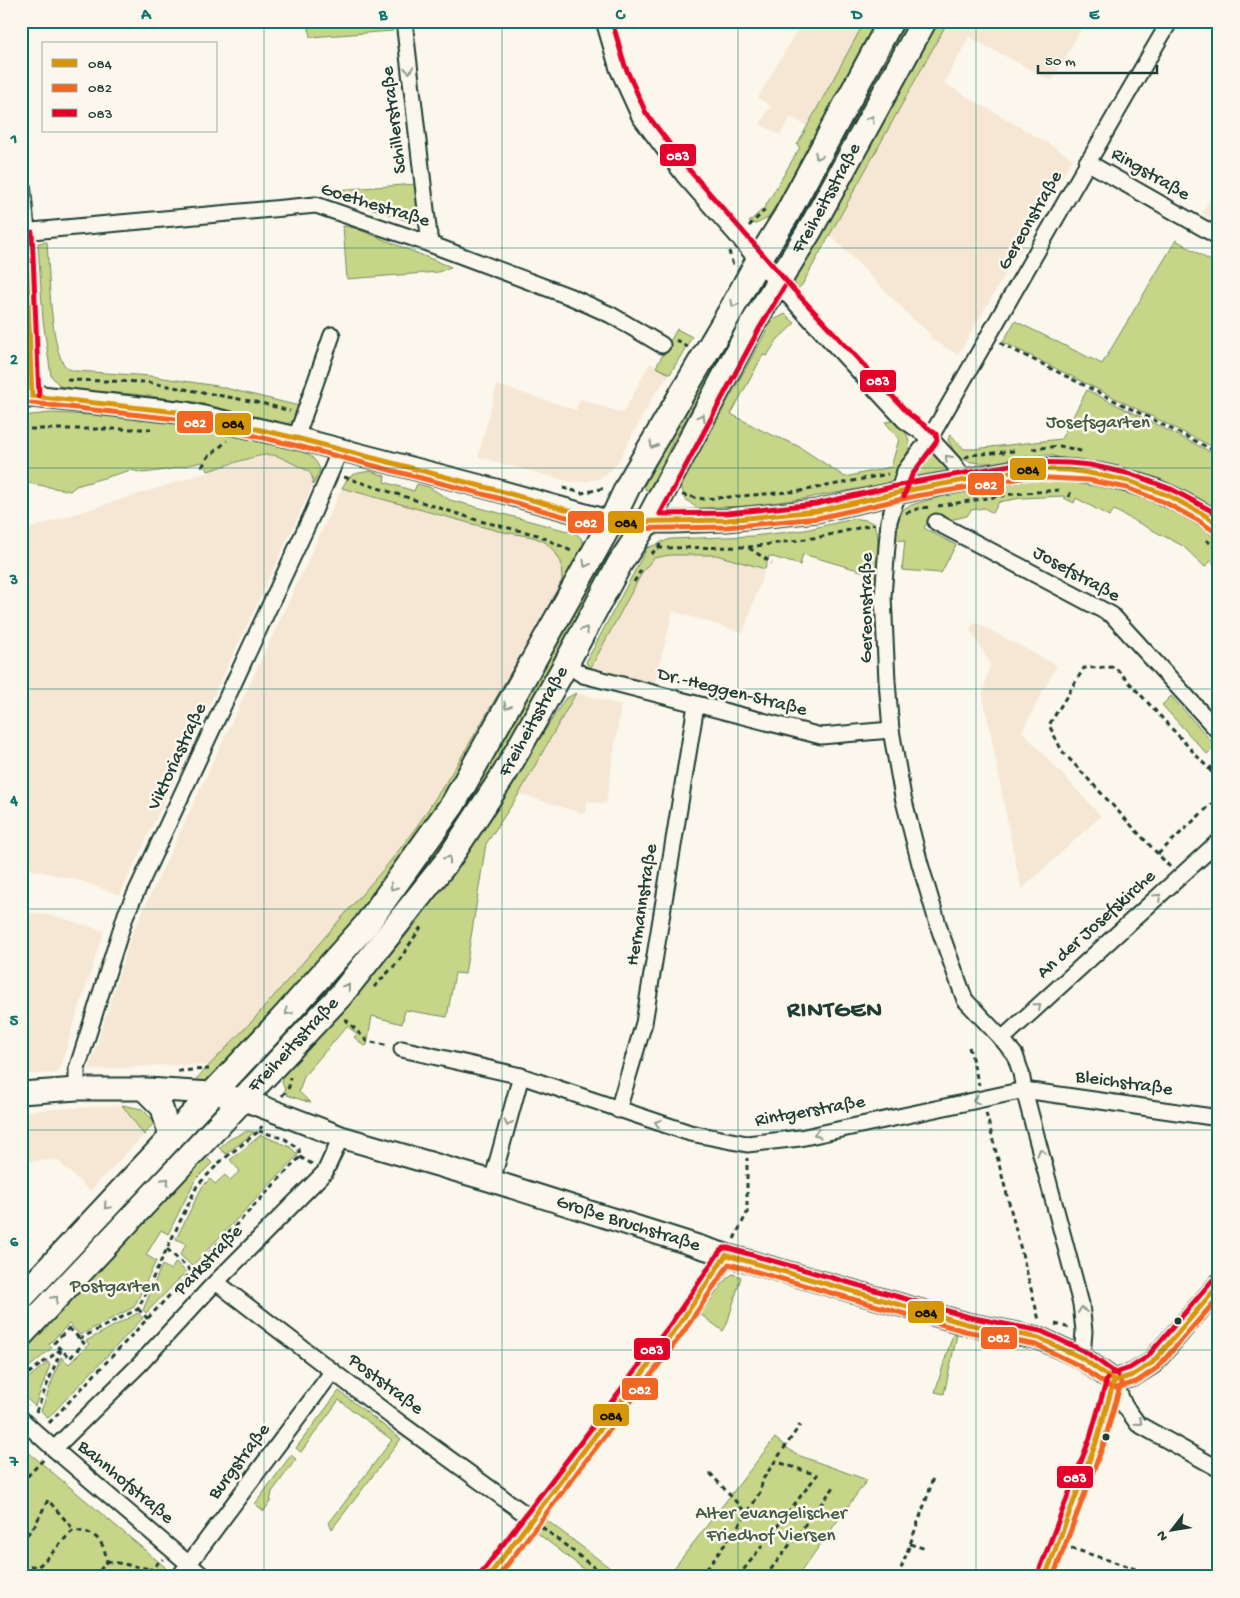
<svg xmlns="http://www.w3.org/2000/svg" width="1240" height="1598" font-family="'Gochi Hand',sans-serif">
<rect width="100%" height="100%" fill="#fbf7ec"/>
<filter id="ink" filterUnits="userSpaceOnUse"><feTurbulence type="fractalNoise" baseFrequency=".02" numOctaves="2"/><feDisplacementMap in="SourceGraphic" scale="10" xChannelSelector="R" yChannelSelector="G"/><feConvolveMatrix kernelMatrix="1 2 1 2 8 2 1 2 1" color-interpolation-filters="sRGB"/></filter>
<g filter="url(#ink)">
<g fill="#f6e7d4">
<path d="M802 21H865L807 126 791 117 780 135 760 124 771 106 758 98Z"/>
<path d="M948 21H1080L1084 24 1052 81 969 37 944 83 1073 158 958 355 930 338 931 335 911 317 830 235Z"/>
<path d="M1219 184V223L1202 213Z"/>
<path d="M650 363 670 374 655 393 619 460 611 470 598 479 583 482 567 481 478 457 497 385 576 410 580 399 623 413Z"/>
<path d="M270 455 279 457 310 471 313 478V485L120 895 81 881 21 867V531L247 460Z"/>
<path d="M342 488 498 531 533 537 545 542 555 552 561 562 562 580 522 657 519 656 473 738 431 806 405 842 388 864 254 1019 209 1065H163L89 1070 131 936Z"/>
<path d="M670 555H716L765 569 743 633 673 611 654 685 590 669 643 571 654 558Z"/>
<path d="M974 622 1057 665 1022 731 1101 816 1022 889 1016 866 983 694 990 663 970 630Z"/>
<path d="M576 693 621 705 606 804 587 801 585 814 519 794Z"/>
<path d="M26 912 56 916 104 931 58 1073 21 1075V924Z"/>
<path d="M122 1105 144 1135 90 1191 57 1160 21 1162V1111Z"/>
</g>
<g fill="#c7d589" stroke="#73895e">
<path d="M308 21H391L393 31 310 37Z"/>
<path d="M865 21H877L778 202 768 218 756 224 749 222 765 207 800 147 797 145Z"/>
<path d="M905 21H914L795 235 792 233 793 229 892 50Z"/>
<path d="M933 21H948L802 285 798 289 793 280Z"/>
<path d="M417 184 419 221 414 223 321 191Z"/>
<path d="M343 226 355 228 451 267 438 272 347 279Z"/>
<path d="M1176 240 1219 266V450L1003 342 1015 321 1102 364Z"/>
<path d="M47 242C49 267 50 351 66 367 69 370 73 370 76 371L150 376 217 386 299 406 293 421 287 424 195 402 133 394 76 390 60 386 51 376 43 320 38 243Z"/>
<path d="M747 304V312L671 445 664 461 649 490H646L644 486 741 308Z"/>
<path d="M785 314 795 323 777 340 767 356 763 355 731 414 763 431 798 446 845 477 891 467 899 439 885 422 895 421C913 437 912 446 901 466 896 475 894 479 885 484L802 499 749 506 697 508 685 499 681 485 772 321Z"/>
<path d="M677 329 692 337 670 374 656 367Z"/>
<path d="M1087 390 1219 456V515L1051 455H1042C1021 458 982 469 963 459 956 455 952 448 948 440L950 434 964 449H974L1061 439Z"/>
<path d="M51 413 147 418 287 447C302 451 315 454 320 470L313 485C313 472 309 471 298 466 290 462 282 457 273 455 259 453 223 467 208 471L203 462 166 470 143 473 131 470 76 486 70 491 23 482 21 485V416Z"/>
<path d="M931 450 934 451 937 457 948 469 947 471 919 476 917 475 923 462Z"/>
<path d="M370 471 385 476 384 482 414 491 417 484 429 487 450 500 575 533 581 538 585 548 464 770 363 915 210 1081 193 1082 254 1019 388 864C403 845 418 826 431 805 463 757 491 706 520 656L523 657 562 580 561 562 555 552 545 542 533 537 498 531 342 488C350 473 354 474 370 471Z"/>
<path d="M1074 479 1121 485 1167 502 1219 534V569L1211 561 1205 567 1183 546 1114 510 1109 516 1076 498 1074 503 1064 498V496L1021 498 999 502 993 513 984 508 971 510 967 516 945 521 932 514 924 528 956 545 941 573 902 570 905 540 895 541C896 530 895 517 904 509 910 501 1008 483 1024 480 1040 478 1058 479 1074 479Z"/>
<path d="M853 519C859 519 867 519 872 523 882 530 877 568 876 580L868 585V573L803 554 800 565 769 556 765 569 716 555H670L654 558 643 571 590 669 586 662 647 548 670 539 753 536 805 530Z"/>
<path d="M606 554 609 556 607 562 495 768 395 920 323 997 391 917 454 819Z"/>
<path d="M576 693 519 794 486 844 465 974 455 973 447 1017 405 1010 402 1024 372 1016 367 1045 364 1046 354 1037 357 1034 347 1026 304 1076 299 1092 311 1103 287 1095 282 1082 284 1073 390 955 418 921 498 804 565 699Z"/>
<path d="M1171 696 1216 746 1207 754 1162 705Z"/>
<path d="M122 1105 142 1109 155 1122 144 1135Z"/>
<path d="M247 1131 255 1132 226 1154 219 1148 230 1139Z"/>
<path d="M261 1135 290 1147 298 1155 192 1266 180 1255 186 1244 176 1239 202 1187 210 1179 215 1184 225 1175 230 1180 240 1171 230 1160Z"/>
<path d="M205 1156 212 1163 195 1180 168 1234 161 1230 146 1255 156 1261 134 1307 80 1335 69 1324 49 1344 52 1348 21 1374V1353L31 1338Z"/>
<path d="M176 1262 186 1272 146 1313 143 1310 162 1265 171 1270Z"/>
<path d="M733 1274 741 1277 727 1324 723 1331 700 1314 727 1278Z"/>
<path d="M138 1313 143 1318 48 1418 41 1411 61 1357 69 1364 89 1344 86 1341Z"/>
<path d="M953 1334 957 1335 944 1394 935 1392Z"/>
<path d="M48 1362 50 1365 35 1406 21 1394V1384Z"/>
<path d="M339 1391 401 1439 332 1529 329 1523 392 1440 339 1400 301 1452 296 1448Z"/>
<path d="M775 1438 795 1454 867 1480 797 1577H667Z"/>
<path d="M21 1446 165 1567 166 1571 161 1577H21Z"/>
<path d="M291 1455 296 1459 272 1492 270 1502 264 1511 255 1504Z"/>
<path d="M545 1519 622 1577H594L536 1532Z"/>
</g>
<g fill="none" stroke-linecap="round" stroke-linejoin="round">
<g stroke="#1f3d34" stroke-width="19">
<g id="minor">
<path d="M404 21 430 244"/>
<path d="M604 21 618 69 640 117 685 177 739 238 758 261 788 295 904 420 930 438 953 463 965 480"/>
<path d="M1087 162 1219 237"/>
<path d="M21 232 316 205 430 244 571 297 611 315 662 345"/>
<path d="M296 438 332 335"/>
<path d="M936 522 1112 615 1219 732"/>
<path d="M566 664 583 675 821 736 891 730"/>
<path d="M1002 1039 1219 841"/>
<path d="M402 1049 521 1076 690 1133 747 1144 800 1138 1024 1090 1219 1118"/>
<path d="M77 1089V1069L126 914 313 513 340 450"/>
<path d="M618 1110 644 1023 696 705"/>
<path d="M492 1181 521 1076"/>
<path d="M216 1282 400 1423 532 1519"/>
<path d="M1082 1358 1084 1331 1081 1304 1024 1090 1021 1073 1015 1055 1002 1039 965 1000 940 931 920 864 903 797 891 730 887 681 883 596 889 521 905 471 930 438C1010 299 1089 159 1170 21"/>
<path d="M1114 1381 1124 1405 1138 1424 1219 1469"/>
<path d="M21 1419 54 1449 204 1577"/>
<path d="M54 1449 139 1365 210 1288 325 1172 341 1137"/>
<path d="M179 1577 333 1371"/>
<path d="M488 1577 676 1329 726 1255"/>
<path d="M1045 1577 1097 1440 1114 1381"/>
</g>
</g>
<g stroke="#1f3d34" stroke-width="22">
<path id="tertiary" d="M21 188 25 232 32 396"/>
</g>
<g stroke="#1f3d34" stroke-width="25">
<g id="secondary">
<path d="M21 399 32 396 186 413 296 438 496 490 611 522H671L727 520 817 511 915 489 1027 469C1083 468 1137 477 1186 505 1197 511 1209 517 1219 525"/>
<path d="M143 1089 162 1108 170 1137"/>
<path id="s1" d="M21 1093 77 1089H147L211 1093 242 1099 341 1137 492 1181 726 1255 967 1324 1039 1338 1082 1358 1114 1381 1133 1375 1152 1363 1219 1285"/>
</g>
</g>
<g stroke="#1f3d34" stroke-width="28">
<g id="primary">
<path d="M21 1298 284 1017 366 925 453 804 611 522 630 482 730 312 758 261 786 216 891 21"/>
<path id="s2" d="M21 1335 340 996 448 860 505 773 566 664 620 563 647 522 752 325 810 230 924 21"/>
</g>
</g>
<g stroke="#1f3d34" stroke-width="3" stroke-dasharray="5 4" stroke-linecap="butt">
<path d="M749 226 765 210"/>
<path d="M729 251 733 266"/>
<path d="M676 340 688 347"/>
<path d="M1000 343 1219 453"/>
<path d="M67 380 146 382 261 403 290 411"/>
<path d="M21 429H151"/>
<path d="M1032 449 1060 446 1085 452"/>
<path d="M965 458 970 455 1015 451"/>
<path d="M202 467 208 457 227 441"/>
<path d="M344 477 480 521 538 535 573 552"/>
<path d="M563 488 582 493 605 488"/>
<path d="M682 495 704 499 801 491 888 474"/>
<path d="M1069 497 1071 490"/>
<path d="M938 506 1013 494 1060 490"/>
<path d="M906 513 920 508 932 507"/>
<path d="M1206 540 1219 550"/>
<path d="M658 548 749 547 820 537 875 524"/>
<path d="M749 548 772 563"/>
<path d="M651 554 658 548 662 540"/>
<path d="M634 582 641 570"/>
<path d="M1209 769 1219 780"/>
<path d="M1158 854 1219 797"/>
<path d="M1170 867 1062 751 1049 725 1084 668 1115 667 1209 769 1219 760"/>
<path d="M374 987 398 962 421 927"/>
<path d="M345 1019 367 1041 389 1046"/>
<path d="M969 1047 979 1085"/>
<path d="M178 1071 209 1069"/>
<path d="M282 1096 289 1087 290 1077"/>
<path d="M986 1113 1039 1320"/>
<path d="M300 1157 312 1164"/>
<path d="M734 1239 747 1213V1158"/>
<path d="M167 1249 200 1279"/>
<path d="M138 1309 148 1319"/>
<path d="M1055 1324 1070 1328"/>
<path d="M69 1328 84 1343 70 1358 54 1343Z"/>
<path d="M79 1339 138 1309 197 1186 220 1162 259 1131 262 1126"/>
<path d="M21 1379 60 1350"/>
<path d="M21 1399 28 1405"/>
<path d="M36 1412 61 1350"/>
<path d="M49 1423 300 1157 299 1149 285 1139 259 1131"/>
<path d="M710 1473 747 1514"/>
<path d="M21 1483 45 1458"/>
<path d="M542 1527 606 1577"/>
<path d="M21 1542 35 1525 48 1500 74 1530"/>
<path d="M910 1544 926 1549"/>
<path d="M1071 1548 1160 1577"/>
<path d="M107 1561 150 1569"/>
<path d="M21 1564 37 1567C51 1557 61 1541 74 1530 96 1533 103 1539 107 1561L95 1577"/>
<path d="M141 1577 163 1559"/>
<path d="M701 1577 747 1514 760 1492 763 1479 800 1425"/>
<path d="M738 1577 817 1475 775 1461"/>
<path d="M765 1577 834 1487"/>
<path d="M898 1577 929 1492 933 1477"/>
</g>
<use href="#minor" stroke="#fbf7ec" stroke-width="15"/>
<use href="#tertiary" stroke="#fbf7ec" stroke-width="19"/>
<use href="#secondary" stroke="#fbf7ec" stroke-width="21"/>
<use href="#primary" stroke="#fbf7ec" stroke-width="24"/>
<g stroke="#fbf7ec" stroke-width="9">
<g id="bus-1">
<path d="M25 232 32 396"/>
<path d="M32 396 186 413 296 438 496 490 611 522 727 520 817 511 915 489 1027 469 1069 470 1089 473 1129 481 1167 495 1203 514 1219 525"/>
<path d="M1114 1381 1133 1375 1152 1363 1219 1285"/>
<path d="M488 1577 676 1329 726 1255 967 1324 1039 1338 1082 1358 1114 1381"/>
<path d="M1045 1577 1097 1440 1114 1381"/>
</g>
</g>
<g stroke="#fbf7ec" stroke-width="9">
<g id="bus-2">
<path d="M21 320 25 396"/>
<path d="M31 403 185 420 294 445 494 497 610 529 727 527 818 518 916 496 1028 477 1088 480 1127 488 1164 502 1199 521 1214 531"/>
<path d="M1116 1388 1136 1382 1157 1368 1219 1297"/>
<path d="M498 1577 682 1334 729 1264 965 1331 1037 1345 1078 1365 1110 1387"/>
<path d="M1053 1577 1104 1443 1121 1383"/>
</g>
</g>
<g stroke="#fbf7ec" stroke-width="9">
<g id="bus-3">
<path d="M612 21 625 66 646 113 691 172 794 290 909 414 936 434 937 441 912 475 904 496"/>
<path d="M32 232 39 396"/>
<path d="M784 287 759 329 660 514 727 513 816 504 914 482 1027 462 1069 463 1090 465 1131 474 1171 489 1219 515"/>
<path d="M1112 1374 1130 1368 1147 1357 1213 1280"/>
<path d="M482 1572 670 1325 720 1251 724 1248H728L969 1317 1041 1331 1086 1352 1118 1375"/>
<path d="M1038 1574 1090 1438 1107 1379"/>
</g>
</g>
<use href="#bus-1" stroke="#d79608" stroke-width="5"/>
<use href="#bus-2" stroke="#f26522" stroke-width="5"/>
<use href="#bus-3" stroke="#e4002b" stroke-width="5"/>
</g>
<defs><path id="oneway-chevron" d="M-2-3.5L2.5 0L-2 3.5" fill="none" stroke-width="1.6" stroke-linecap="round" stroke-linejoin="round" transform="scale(1.25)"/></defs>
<g stroke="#8d9a90">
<use href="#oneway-chevron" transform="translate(409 70) rotate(83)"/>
<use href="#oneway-chevron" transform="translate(871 119) rotate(-61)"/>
<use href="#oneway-chevron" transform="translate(818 156) rotate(118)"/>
<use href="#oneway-chevron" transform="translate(734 304) rotate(118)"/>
<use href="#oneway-chevron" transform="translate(702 417) rotate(-61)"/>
<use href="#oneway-chevron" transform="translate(653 445) rotate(120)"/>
<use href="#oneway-chevron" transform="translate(948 458) rotate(-132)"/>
<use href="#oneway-chevron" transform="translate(586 564) rotate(119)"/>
<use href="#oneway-chevron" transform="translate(585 630) rotate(-61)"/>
<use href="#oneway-chevron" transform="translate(507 706) rotate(119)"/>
<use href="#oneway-chevron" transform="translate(448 859) rotate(-54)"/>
<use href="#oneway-chevron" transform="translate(393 887) rotate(126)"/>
<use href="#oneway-chevron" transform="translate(1158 897) rotate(-43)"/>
<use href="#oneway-chevron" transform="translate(347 987) rotate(-51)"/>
<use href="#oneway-chevron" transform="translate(1038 1006) rotate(-42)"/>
<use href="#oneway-chevron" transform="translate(288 1012) rotate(132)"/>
<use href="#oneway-chevron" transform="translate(976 1100) rotate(168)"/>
<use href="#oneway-chevron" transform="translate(508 1123) rotate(106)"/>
<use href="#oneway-chevron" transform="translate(658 1123) rotate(-162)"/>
<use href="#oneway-chevron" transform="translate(817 1134) rotate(168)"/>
<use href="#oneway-chevron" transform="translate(1041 1152) rotate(-105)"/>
<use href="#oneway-chevron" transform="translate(166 1181) rotate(-47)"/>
<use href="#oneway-chevron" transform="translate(107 1206) rotate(133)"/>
<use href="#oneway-chevron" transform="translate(55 1299) rotate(-47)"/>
<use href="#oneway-chevron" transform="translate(1082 1310) rotate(-97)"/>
<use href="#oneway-chevron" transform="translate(1139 1422) rotate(41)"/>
</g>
</g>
<path fill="none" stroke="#0f766e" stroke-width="1" stroke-opacity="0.55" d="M264 21V1577M502 21V1577M738 21V1577M976 21V1577M21 248H1219M21 468H1219M21 689H1219M21 909H1219M21 1130H1219M21 1350H1219"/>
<g fill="#1f3d34" stroke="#fbf7ec" stroke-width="2">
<circle cx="1178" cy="1321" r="4.5"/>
<circle cx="1106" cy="1437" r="4.5"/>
</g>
<g text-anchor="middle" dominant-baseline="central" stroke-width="5" stroke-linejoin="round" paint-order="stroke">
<g font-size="19" fill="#1f3d34" stroke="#fbf7ec">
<text transform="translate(395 120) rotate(-97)">Schillerstraße</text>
<text transform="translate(1150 175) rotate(30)">Ringstraße</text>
<text stroke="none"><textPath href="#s2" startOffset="1402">Freiheitsstraße</textPath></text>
<text transform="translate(375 206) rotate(17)">Goethestraße</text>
<text transform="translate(1031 221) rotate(-60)">Gereonstraße</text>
<text transform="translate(1076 575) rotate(29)">Josefstraße</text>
<text transform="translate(867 608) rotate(-90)">Gereonstraße</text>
<text transform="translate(732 693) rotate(14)">Dr.-Heggen-Straße</text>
<text stroke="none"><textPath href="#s2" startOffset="802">Freiheitsstraße</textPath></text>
<text transform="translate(178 757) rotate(-65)">Viktoriastraße</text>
<text transform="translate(643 905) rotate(-81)">Hermannstraße</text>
<text transform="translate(1097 925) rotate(-42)">An der Josefskirche</text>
<text stroke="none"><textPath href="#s2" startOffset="398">Freiheitsstraße</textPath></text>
<text transform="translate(1124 1084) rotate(8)">Bleichstraße</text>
<text transform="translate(810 1112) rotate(-10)">Rintgerstraße</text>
<text stroke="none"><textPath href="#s1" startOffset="628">Große Bruchstraße</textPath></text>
<text transform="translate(209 1261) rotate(-46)">Parkstraße</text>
<text transform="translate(385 1385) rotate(37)">Poststraße</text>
<text transform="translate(240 1462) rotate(-53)">Burgstraße</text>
<text transform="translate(125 1483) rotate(40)">Bahnhofstraße</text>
</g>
<g font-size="19" fill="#415b45" stroke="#fbf7ec">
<text x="1098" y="423">Josefsgarten</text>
<text x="115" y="1287">Postgarten</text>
<text x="771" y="1514">Alter evangelischer<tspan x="771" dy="22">Friedhof Viersen</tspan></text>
</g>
<g font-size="24" font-weight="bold" letter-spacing="1" fill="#1f3d34" stroke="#fbf7ec">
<text x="835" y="1011">RINTGEN</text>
</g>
</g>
<g stroke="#fbf7ec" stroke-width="2">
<rect x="659" y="143" width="38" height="24" rx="5" fill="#e4002b"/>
<rect x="859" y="369" width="38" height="24" rx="5" fill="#e4002b"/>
<rect x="176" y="410" width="38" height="24" rx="5" fill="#f26522"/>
<rect x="214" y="412" width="38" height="24" rx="5" fill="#d79608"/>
<rect x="1009" y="457" width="38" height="24" rx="5" fill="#d79608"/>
<rect x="967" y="472" width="38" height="24" rx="5" fill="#f26522"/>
<rect x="607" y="510" width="38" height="24" rx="5" fill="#d79608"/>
<rect x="567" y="510" width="38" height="24" rx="5" fill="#f26522"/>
<rect x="907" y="1300" width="38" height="24" rx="5" fill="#d79608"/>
<rect x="980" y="1326" width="38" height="24" rx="5" fill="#f26522"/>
<rect x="633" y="1337" width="38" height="24" rx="5" fill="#e4002b"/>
<rect x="621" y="1377" width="38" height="24" rx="5" fill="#f26522"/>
<rect x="592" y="1403" width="38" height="24" rx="5" fill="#d79608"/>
<rect x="1056" y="1465" width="38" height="24" rx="5" fill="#e4002b"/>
</g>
<g font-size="14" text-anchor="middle" font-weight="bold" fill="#fff">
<text x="678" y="160">083</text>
<text x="878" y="385">083</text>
<text x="195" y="427">082</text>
<text x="986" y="489">082</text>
<text x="586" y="527">082</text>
<text x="999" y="1342">082</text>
<text x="652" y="1354">083</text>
<text x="640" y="1394">082</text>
<text x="1075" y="1482">083</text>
</g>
<g font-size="14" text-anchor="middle" font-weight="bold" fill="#111">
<text x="233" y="428">084</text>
<text x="1028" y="474">084</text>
<text x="626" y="527">084</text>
<text x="926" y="1317">084</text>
<text x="611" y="1420">084</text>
</g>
<rect width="1240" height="1598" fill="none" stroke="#fbf7ec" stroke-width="55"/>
<rect x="42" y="42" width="175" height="90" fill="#fbf7ec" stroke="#a3ada2"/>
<rect x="52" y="59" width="25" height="8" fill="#d79608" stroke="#a3ada2"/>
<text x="88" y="68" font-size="15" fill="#1f3d34">084</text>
<rect x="52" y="84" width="25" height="8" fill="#f26522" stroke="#a3ada2"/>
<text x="88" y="92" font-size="15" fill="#1f3d34">082</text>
<rect x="52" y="109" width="25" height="8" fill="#e4002b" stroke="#a3ada2"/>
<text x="88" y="118" font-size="15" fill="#1f3d34">083</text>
<g transform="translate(1172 1530) rotate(239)" stroke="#fbf7ec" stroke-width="4" paint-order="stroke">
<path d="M0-4L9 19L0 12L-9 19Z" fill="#1f3d34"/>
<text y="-8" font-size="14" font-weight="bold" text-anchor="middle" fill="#1f3d34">N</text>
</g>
<path d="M1038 65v8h119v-8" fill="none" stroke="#1f3d34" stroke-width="2.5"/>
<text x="1045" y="65" font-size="15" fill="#1f3d34" stroke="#fbf7ec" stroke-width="4" paint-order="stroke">50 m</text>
<rect x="28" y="28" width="1184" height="1542" fill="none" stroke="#0f766e" stroke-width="2"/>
<g font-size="16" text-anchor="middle" font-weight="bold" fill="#0f766e">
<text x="146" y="19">A</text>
<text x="383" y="19">B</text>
<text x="620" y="19">C</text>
<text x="857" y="19">D</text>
<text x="1094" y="19">E</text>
<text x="14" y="143">1</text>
<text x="14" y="364">2</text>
<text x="14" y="584">3</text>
<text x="14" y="805">4</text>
<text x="14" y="1025">5</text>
<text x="14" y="1246">6</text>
<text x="14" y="1466">7</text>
</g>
</svg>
